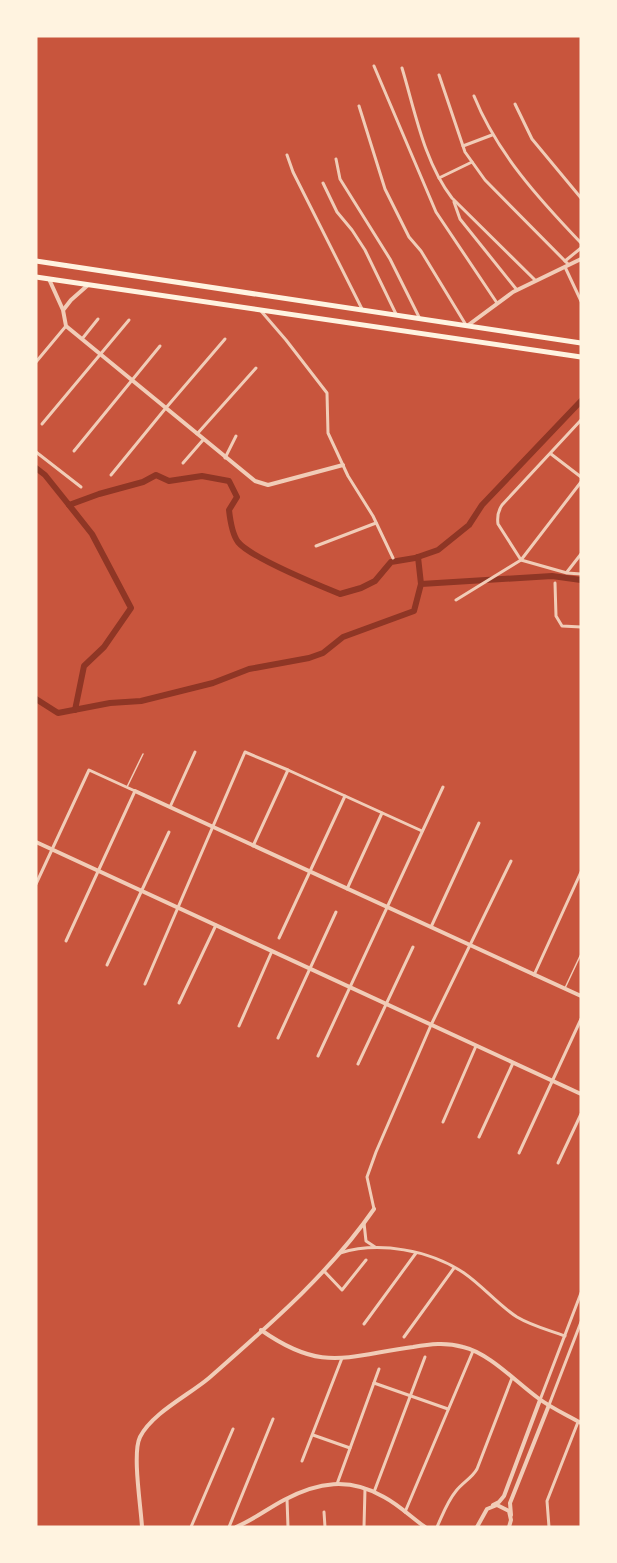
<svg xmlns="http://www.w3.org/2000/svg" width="617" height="1563" font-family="Signika,sans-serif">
<rect width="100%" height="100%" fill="#c8553d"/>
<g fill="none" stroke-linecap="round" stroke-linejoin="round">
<g stroke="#8f3625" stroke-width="6">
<path d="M36 468 45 475 69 505 99 494 143 482 156 475 169 481 202 476 229 481 237 497 229 510C230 519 232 534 238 542 251 558 318 585 340 594L361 588 375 581 391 562 415 558 438 550 469 525 482 505 581 401"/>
<path d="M69 505 92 534 131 608 104 647 84 666 75 710"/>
<path d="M418 557 421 584"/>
<path d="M36 699 58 713 110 703 141 701 213 683 249 669 309 658 323 653 343 637 414 611 421 584 552 576 581 580"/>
</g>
<g stroke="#f1ccb7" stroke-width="1.5">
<path d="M127 787 143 754"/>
<path d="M565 988 581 954"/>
</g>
<g stroke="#f1ccb7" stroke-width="3">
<path d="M374 66 436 212 497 303"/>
<path d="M402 68C415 111 424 162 452 198L535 280"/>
<path d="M439 75 465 152 485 180 568 264"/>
<path d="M474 96C497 153 539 199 581 243"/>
<path d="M515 104 532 139 581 198"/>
<path d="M359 106 385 189 409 237 421 251 466 325"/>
<path d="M463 146 492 135"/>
<path d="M287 155 293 172 362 309"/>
<path d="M336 159 340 179 390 259 419 317"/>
<path d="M439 178 472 162"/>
<path d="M323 183 337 212 352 230 365 250 396 314"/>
<path d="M454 202 460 219 517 290"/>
<path d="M565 261 581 248"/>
<path d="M565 267 581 301"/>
<path d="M261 311 286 340 327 393 328 433 348 476 373 516 393 558"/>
<path d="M82 339 98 319"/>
<path d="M36 362 66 326"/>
<path d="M581 420 502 505C498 511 497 517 498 524L521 560 567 573 581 574"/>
<path d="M42 424 129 320"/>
<path d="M197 434 256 368"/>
<path d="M74 451 160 346"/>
<path d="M36 452 81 487"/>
<path d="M551 454 581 477"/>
<path d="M225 458 236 436"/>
<path d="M183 463 203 440"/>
<path d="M111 475 165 409 225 339"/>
<path d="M316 546 376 523"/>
<path d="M567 572 581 554"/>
<path d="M555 583 556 616 562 626 581 627"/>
<path d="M456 600 521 560 581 482"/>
<path d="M170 807 195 752"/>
<path d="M253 846 288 770"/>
<path d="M36 884 89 770 135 791 66 941"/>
<path d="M347 889 382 813"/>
<path d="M431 927 479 823"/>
<path d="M279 938 345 796"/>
<path d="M107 965 169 832"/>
<path d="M534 975 581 872"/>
<path d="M145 984 245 752 288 770 422 831"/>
<path d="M179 1003 216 925"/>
<path d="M239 1026 272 951"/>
<path d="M278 1038 336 912"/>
<path d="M318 1056 443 787"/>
<path d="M358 1064 413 947"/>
<path d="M443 1122 476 1046"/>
<path d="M479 1137 513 1063"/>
<path d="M519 1153 581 1019"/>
<path d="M558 1163 581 1114"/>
<path d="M374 1209 367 1177 376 1152 431 1025 511 861"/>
<path d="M364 1223 366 1241 375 1247"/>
<path d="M340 1253C379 1241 430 1250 464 1273 483 1286 498 1305 517 1317 532 1326 549 1330 565 1336"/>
<path d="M324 1271 342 1290 366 1260"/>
<path d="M364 1324 416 1253"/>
<path d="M404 1337 454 1268"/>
<path d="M374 1383 448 1409"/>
<path d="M540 1400 581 1293"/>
<path d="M549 1405 581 1322"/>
<path d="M313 1435 350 1448"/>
<path d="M302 1461 342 1358"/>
<path d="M337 1484 379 1369"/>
<path d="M374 1492 425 1357"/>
<path d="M287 1499 288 1527"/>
<path d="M324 1512 325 1527"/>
<path d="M405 1512 473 1351"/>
<path d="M191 1527 233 1429"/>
<path d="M229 1527 273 1419"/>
<path d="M364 1527 365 1489"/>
<path d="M437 1527C443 1514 447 1502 456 1491 463 1482 472 1478 477 1469L512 1378"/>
<path d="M549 1527 547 1501 578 1422"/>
</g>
<g stroke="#f1ccb7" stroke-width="4">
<path d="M49 279 63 310 66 326 255 481 268 485 343 465"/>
<path d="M64 309 71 300 88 285"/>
<path d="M467 326 513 292 581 259"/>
<path d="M135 791 581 996"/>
<path d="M36 842 581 1094"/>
<path d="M261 1330C322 1373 346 1356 413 1347 430 1344 446 1342 463 1347 489 1353 516 1382 538 1398 551 1408 567 1415 581 1423"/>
<path d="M493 1505 499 1502 504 1496 540 1400"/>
<path d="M511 1515 510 1503 549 1405"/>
<path d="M142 1527C141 1507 132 1453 140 1437 152 1413 189 1395 209 1378 268 1326 329 1274 374 1209"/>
<path d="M236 1527C253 1520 267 1509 284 1500 318 1482 349 1477 384 1497 399 1505 411 1517 425 1527"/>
<path d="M477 1527 487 1509 497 1505 509 1511 511 1520 509 1527"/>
</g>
<g stroke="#fff3e0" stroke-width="5">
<path d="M36 261 581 343"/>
<path d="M36 277 581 357"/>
</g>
</g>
<rect width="617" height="1563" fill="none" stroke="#fff3e0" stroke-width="75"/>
</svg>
